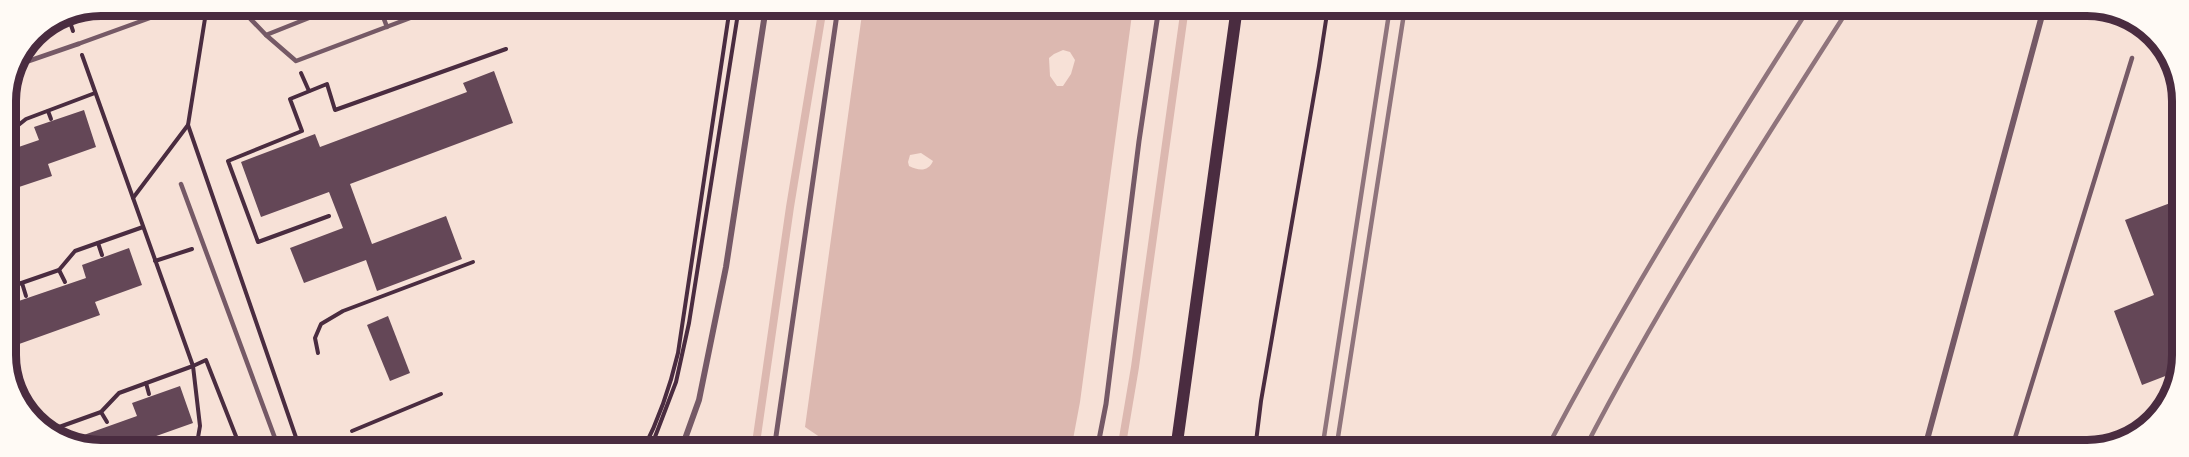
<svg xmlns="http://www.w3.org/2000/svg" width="2189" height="457" font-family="Overpass,sans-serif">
<rect width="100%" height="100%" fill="#f7e1d7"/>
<path fill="#dcb8b0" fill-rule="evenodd" d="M863 7H1133L1080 402 1071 450H829L830 444 805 427ZM1063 50 1070 52 1075 60 1071 74 1063 86H1057L1050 76 1049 58 1054 54ZM921 153 933 161C928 172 919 171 909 166L908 162 910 155Z"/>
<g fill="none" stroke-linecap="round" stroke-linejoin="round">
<g stroke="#dcb8b0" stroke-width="8">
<path d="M755 450 790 207 823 7"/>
<path d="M1121 450 1135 367 1185 7"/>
</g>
</g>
<g fill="#644757">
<path d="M253 6H277L279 10 257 19Z"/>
<path d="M1772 7H1794L1787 17Z"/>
<path d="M494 71 513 123 350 184 372 244 446 216 462 259 377 291 366 260 304 283 290 248 343 228 329 192 261 217 241 162 315 134 320 147 467 92 463 83Z"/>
<path d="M84 110 96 147 48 164 52 176 7 191V151L39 140 34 127Z"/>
<path d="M2181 199V370L2142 385 2114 311 2154 295 2125 220Z"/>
<path d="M129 248 142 285 95 302 100 315 8 348 7 305 86 278 82 265Z"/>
<path d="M388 316 410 373 390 381 367 325Z"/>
<path d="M180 386 193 423 145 440 148 449H83L67 441 137 416 132 403Z"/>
<path d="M2160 411 2150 428 2145 430 2141 418Z"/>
</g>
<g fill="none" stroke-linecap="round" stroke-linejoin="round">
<g stroke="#4a2c40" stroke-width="4">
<path d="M207 6 188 125 300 449"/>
<path d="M69 19 73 31"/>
<path d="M301 73 309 91"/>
<path d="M48 111 51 119"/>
<path d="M6 135 26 119 95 93"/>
<path d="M6 146 7 149"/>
<path d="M133 198 188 125"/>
<path d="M329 216 258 242 228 161 302 131 290 99 327 84 335 110 506 49"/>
<path d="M98 243 102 255"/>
<path d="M155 261 192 249"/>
<path d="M59 270 65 282"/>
<path d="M22 283 26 296"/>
<path d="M7 288 59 270 75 251 143 227"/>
<path d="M318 353 315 338 321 324 343 311 473 262"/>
<path d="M146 383 149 394"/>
<path d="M101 412 107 422"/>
<path d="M59 427 61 438"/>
<path d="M48 431 101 412 119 393 193 366 82 55"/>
<path d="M352 431 441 394"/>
<path d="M196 449 200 426 193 366 206 360 241 449"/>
<path d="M643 450C659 419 670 387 678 353L730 7"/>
<path d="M650 450 676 382 689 323 739 7"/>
<path d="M1255 450 1261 401 1319 66 1328 7"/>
</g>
<g stroke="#755966" stroke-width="4.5">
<path d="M238 6 266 35 296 61 442 6"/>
<path d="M379 6 387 27"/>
<path d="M266 35 339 6"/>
<path d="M78 44 183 6"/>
<path d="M181 184 279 449"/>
<path d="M2011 451 2132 58"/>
</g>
<g stroke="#755966" stroke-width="5">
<path d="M20 64 78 44"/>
<path d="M774 450 838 7"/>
<path d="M1097 450 1106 404 1139 141 1159 7"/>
</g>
<g stroke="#755966" stroke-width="6">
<path d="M681 450 699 400 726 267 766 7"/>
<path d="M1924 451 2044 8"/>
</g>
<path stroke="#4a2c40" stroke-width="12" d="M1176 450 1237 7"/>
<g stroke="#8f747c" stroke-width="4.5">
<path d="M1322 450 1390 7"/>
<path d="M1336 450 1405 7"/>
<path d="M1546 450C1626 298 1717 152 1809 8"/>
<path d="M1584 450C1663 297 1756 153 1849 8"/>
</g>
</g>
<path d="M0 0H2189V457H0ZM101 16H2087A85 85 0 0 1 2172 101V355A85 85 0 0 1 2087 440H101A85 85 0 0 1 16 355V101A85 85 0 0 1 101 16Z" fill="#fffaf5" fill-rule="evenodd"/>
<path fill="none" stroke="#4a2c40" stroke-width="8" d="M101 16H2087A85 85 0 0 1 2172 101V355A85 85 0 0 1 2087 440H101A85 85 0 0 1 16 355V101A85 85 0 0 1 101 16Z"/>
</svg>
